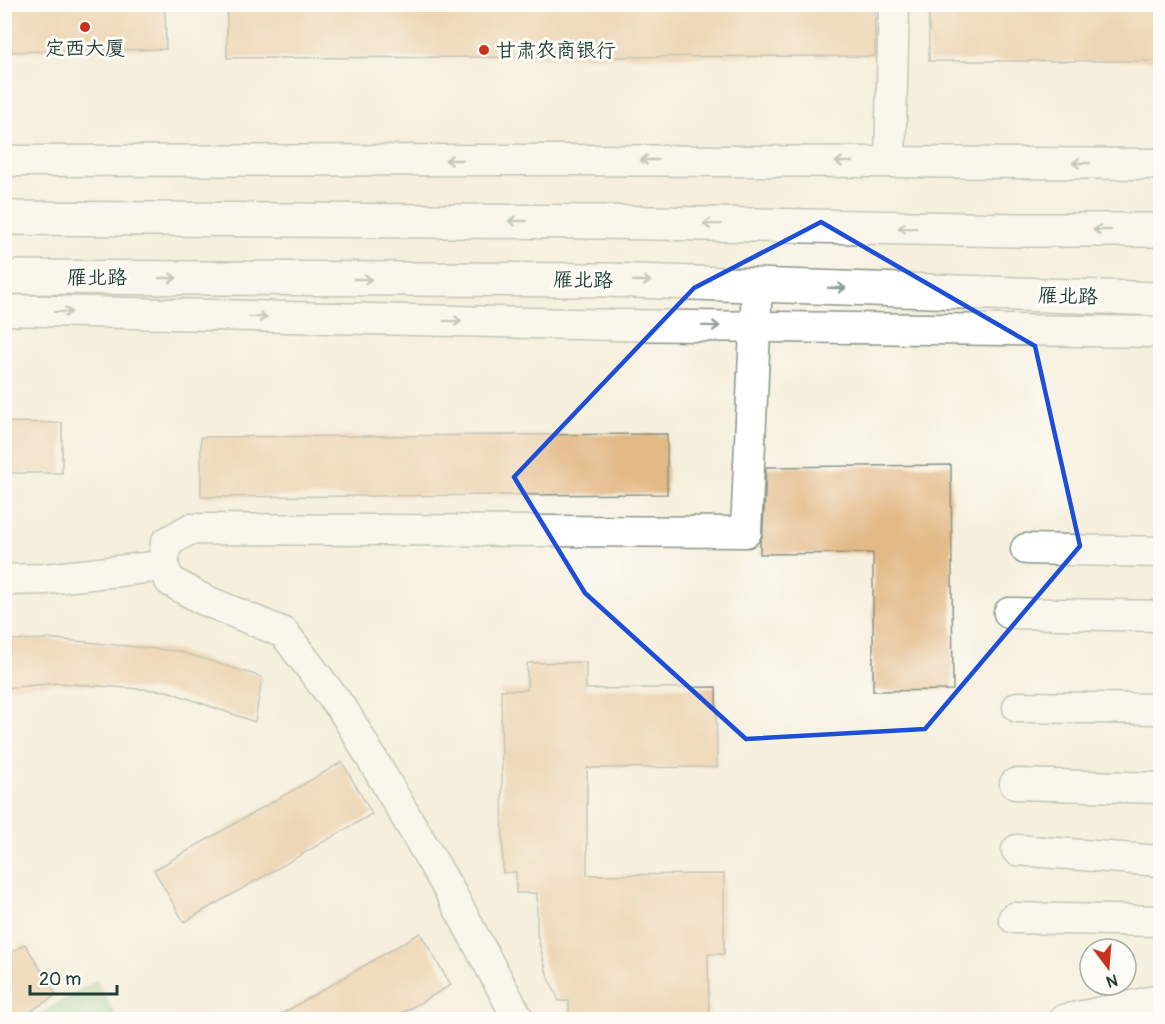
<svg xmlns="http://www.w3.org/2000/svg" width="1165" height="1024" font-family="Pangolin,'LXGW WenKai TC',sans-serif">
<rect width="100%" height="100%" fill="#fdfcf7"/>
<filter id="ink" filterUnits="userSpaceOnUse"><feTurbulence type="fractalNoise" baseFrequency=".0167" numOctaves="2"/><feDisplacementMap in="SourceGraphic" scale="12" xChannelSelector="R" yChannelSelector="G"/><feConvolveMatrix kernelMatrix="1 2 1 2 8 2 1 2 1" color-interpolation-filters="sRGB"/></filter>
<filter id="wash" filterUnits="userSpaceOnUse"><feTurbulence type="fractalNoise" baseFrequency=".008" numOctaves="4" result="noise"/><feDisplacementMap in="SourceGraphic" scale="24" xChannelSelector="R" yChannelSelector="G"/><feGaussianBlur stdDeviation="1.35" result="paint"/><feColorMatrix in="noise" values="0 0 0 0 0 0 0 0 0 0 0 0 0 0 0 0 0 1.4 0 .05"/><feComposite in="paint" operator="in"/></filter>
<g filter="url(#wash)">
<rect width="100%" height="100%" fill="#f6efdd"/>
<path fill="#82ca85" stroke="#50845c" stroke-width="1.5" d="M96 981 116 1019H34Z"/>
<g id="blocks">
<g fill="#e3b986">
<path d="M4 4H165L166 49 4 52Z"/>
<path d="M227 4H875V56L227 58Z"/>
<rect x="929" y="4" width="232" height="57"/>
<path d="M4 422 62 423V473H4Z"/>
<path d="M667 434V494L201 497V437Z"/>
<path d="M951 465 953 690 873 691V553L760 554V542L763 533 766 467Z"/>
<path d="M55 639 178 651 262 677 255 722 167 691 58 683 4 688V640Z"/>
<path d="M586 662V689L716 687 717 767 587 768V875L724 874V954H708L709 1020H569V1001H559L547 974 537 934V893H516V872L503 873 501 690H527V663Z"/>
<path d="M342 762 372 814 184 922 154 870Z"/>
<path d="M420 933 451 985 390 1020H271Z"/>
<path d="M25 944 56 995 17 1020H4V957Z"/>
</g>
</g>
</g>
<g filter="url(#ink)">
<use href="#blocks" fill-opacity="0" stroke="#8a9688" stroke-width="1.5"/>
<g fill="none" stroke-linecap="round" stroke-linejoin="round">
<g stroke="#8a9688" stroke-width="33">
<g id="minor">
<path d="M4 161 568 160 1160 164"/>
<path d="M890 162 894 4"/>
<path d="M4 310 617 325 1160 332"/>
<path d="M1026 549 1160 552"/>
<path d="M4 580 45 579 163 566"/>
<path d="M1009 613 1160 616"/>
<path d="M1018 707 1160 709"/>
<path d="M1015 784 1160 788"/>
<path d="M1017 850 1160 861"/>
<path d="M1014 918 1160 921"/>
<path d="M519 1020 448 888 345 713 284 633 202 599 170 581 163 566 166 543 190 529 746 532 757 285"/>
<path d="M1064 1020 1160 1000"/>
</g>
</g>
<g stroke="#8a9688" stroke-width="36">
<g id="major">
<path d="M4 218 602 222 1018 230H1160"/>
<path d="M4 277 607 280 1160 299"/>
</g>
</g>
<use href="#minor" stroke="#fff" stroke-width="30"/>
<use href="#major" stroke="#fff" stroke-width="33"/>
</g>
<defs><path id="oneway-shaft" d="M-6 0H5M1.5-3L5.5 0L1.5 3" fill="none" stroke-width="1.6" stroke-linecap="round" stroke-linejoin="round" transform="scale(1.5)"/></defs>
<g stroke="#8f9e9a">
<use href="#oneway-shaft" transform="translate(454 160) rotate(180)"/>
<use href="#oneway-shaft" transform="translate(649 160) rotate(-180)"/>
<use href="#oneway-shaft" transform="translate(844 162) rotate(-180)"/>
<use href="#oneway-shaft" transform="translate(1081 163) rotate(-180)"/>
<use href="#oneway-shaft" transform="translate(517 221) rotate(-180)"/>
<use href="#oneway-shaft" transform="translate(712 224) rotate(-179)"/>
<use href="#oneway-shaft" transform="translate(907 228) rotate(-179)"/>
<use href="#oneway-shaft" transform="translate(1102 230) rotate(180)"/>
<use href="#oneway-shaft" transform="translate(168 278)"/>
<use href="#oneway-shaft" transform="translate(363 279)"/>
<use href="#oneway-shaft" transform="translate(642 281) rotate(2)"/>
<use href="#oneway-shaft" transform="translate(837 288) rotate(2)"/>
<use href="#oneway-shaft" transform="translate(63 312) rotate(1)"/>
<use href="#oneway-shaft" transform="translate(258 317) rotate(1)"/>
<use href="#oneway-shaft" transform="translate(453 321) rotate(1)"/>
<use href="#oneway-shaft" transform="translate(711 326) rotate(1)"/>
</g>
</g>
<path d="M0 0H1165V1024H0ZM821 222 1035 346 1080 546 925 729 746 739 585 593 514 477 694 288Z" fill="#f6efdd" fill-opacity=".55" fill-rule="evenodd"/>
<path fill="none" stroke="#1d4ed8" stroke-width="4.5" stroke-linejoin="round" d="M821 222 1035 346 1080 546 925 729 746 739 585 593 514 477 694 288Z"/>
<g fill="#c8321e" stroke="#fdfcf7" stroke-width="2">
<circle cx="85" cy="27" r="6"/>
<circle cx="484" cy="50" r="6"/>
</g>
<g text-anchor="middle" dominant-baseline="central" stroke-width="6" stroke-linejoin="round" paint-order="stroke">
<g font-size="20" fill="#1f3d34" stroke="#fdfcf7">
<text x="85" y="48">定西大厦</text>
<text x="496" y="50" text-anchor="start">甘肃农商银行</text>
</g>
<g font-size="20" fill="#1f3d34" stroke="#fdfcf7">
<text x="97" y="277">雁北路</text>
<text transform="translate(583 280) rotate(1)">雁北路</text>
<text transform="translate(1068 296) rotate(2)">雁北路</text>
</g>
</g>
<rect width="1165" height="1024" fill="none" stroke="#fdfcf7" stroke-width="24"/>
<g transform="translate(1108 967) rotate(164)"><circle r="28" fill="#fdfcf7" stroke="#a4b0a9" stroke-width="1.5"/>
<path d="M0-4.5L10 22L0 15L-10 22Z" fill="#c8321e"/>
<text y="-9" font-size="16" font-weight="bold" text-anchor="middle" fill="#1f3d34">N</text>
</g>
<path d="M30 985v9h87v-9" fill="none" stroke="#1f3d34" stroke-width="3"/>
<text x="39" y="985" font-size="18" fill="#1f3d34" stroke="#fdfcf7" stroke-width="4.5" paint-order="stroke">20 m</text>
</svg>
